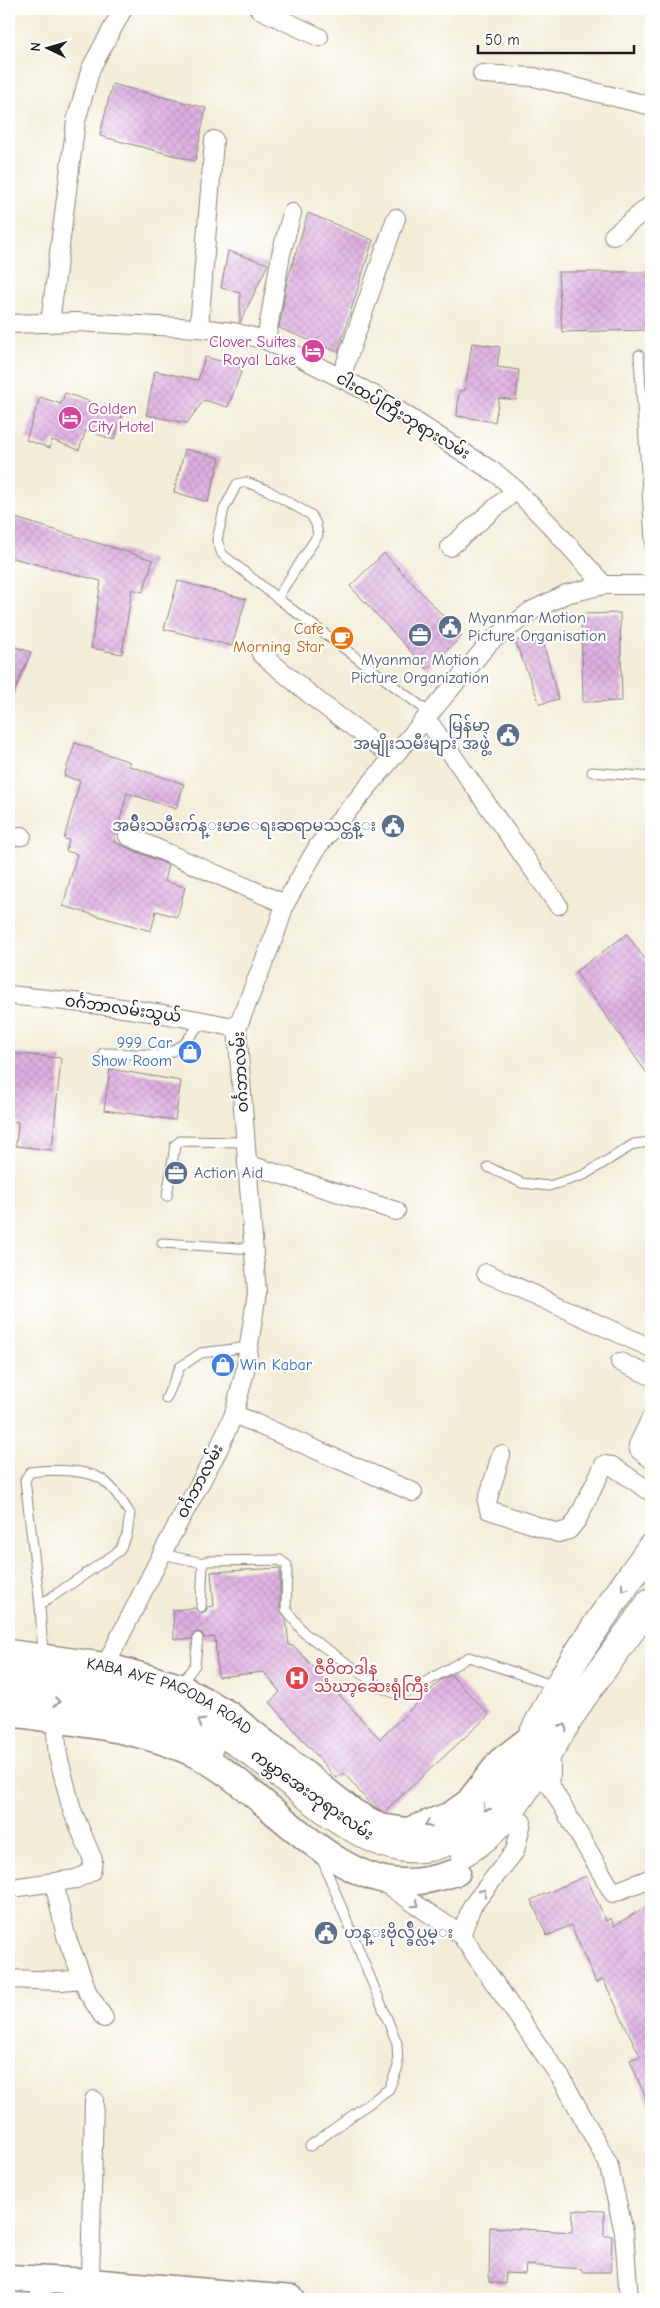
<svg xmlns="http://www.w3.org/2000/svg" width="660" height="2308" font-family="'Comic Neue','Noto Sans Myanmar',sans-serif">
<defs>
<pattern id="building-cross-hatch" width="8" height="8" patternUnits="userSpaceOnUse" patternTransform="scale(1.25)"><rect width="8" height="8" fill="#deafe1"/><path d="M0 0l8 8M0 8l8-8" fill="none" stroke="#be96c0"/></pattern>
</defs>
<rect width="100%" height="100%" fill="#fff"/>
<filter id="ink" filterUnits="userSpaceOnUse"><feTurbulence type="fractalNoise" baseFrequency=".02" numOctaves="2"/><feDisplacementMap in="SourceGraphic" scale="10" xChannelSelector="R" yChannelSelector="G"/><feConvolveMatrix kernelMatrix="1 2 1 2 8 2 1 2 1" color-interpolation-filters="sRGB"/></filter>
<filter id="wash" filterUnits="userSpaceOnUse"><feTurbulence type="fractalNoise" baseFrequency=".0096" numOctaves="4" result="noise"/><feDisplacementMap in="SourceGraphic" scale="20" xChannelSelector="R" yChannelSelector="G"/><feGaussianBlur stdDeviation="1.12" result="paint"/><feColorMatrix in="noise" values="0 0 0 0 0 0 0 0 0 0 0 0 0 0 0 0 0 1.4 0 .05"/><feComposite in="paint" operator="in"/></filter>
<g filter="url(#wash)">
<rect width="100%" height="100%" fill="#f3edd8"/>
<g id="blocks">
<g fill="url(#building-cross-hatch)">
<path d="M112 84 206 108 195 161 100 136Z"/>
<path d="M308 213 373 240 338 352 279 328 287 282Z"/>
<path d="M228 251 268 264 240 323V293L221 288Z"/>
<path d="M558 272H651V330L562 332Z"/>
<path d="M472 343 500 347 497 367 519 370 516 400 499 398 495 422 457 416 459 391 465 390Z"/>
<path d="M205 357 243 367 228 407 204 400 187 423 146 415 155 371 198 380Z"/>
<path d="M65 393 123 413 114 440 86 430 79 450 52 440 50 448 26 440 40 397 61 404Z"/>
<path d="M185 449 220 458 208 502 174 492Z"/>
<path d="M9 516 153 560 143 592 132 589 122 654 91 648 101 581 9 557Z"/>
<path d="M384 553 462 636 427 669 350 586Z"/>
<path d="M178 581 246 599 232 646 164 629Z"/>
<path d="M620 613 622 701 583 702 581 614Z"/>
<path d="M542 637 558 699 540 704 515 641Z"/>
<path d="M9 645 31 652 9 705Z"/>
<path d="M75 743 130 762 129 766 184 784 176 809 127 793 114 842 168 865 164 881 185 887 177 917 156 911 151 931 63 906 77 854 66 851 69 840 64 839 80 781 64 776Z"/>
<path d="M627 934 651 968V1079L575 972Z"/>
<path d="M9 1053 61 1058 52 1150 16 1146 18 1122 9 1121Z"/>
<path d="M110 1069 181 1081 175 1120 104 1110Z"/>
<path d="M280 1568V1609L286 1619 289 1645 295 1647 380 1739 441 1680 451 1675 489 1715 384 1812 370 1804 344 1773 336 1778 270 1702 280 1692 264 1672 218 1677 215 1637 204 1638 202 1633 198 1632 193 1634 192 1639H174L173 1610 195 1608 201 1613 206 1611 207 1607 214 1606 211 1572Z"/>
<path d="M586 1876 606 1921 611 1918 614 1926 651 1903V2111L630 2060 640 2056 603 1979 596 1983 571 1925 547 1936 531 1900Z"/>
<path d="M573 2210 604 2211V2236H612L611 2272H582V2269L526 2265 525 2274 506 2273 505 2284 489 2282 490 2227 572 2232Z"/>
</g>
</g>
</g>
<g filter="url(#ink)">
<use href="#blocks" fill-opacity="0" stroke="#88847a" stroke-width="1"/>
<g fill="none" stroke-linecap="round" stroke-linejoin="round">
<g stroke="#88847a" stroke-width="11">
<g id="lane">
<path d="M639 355 651 557"/>
<path d="M277 598 318 535 316 524 311 515 267 490 246 482 237 484 224 509 217 540 222 554 277 598 430 713"/>
<path d="M592 772 651 777"/>
<path d="M103 1053 165 1055 184 1044 203 1020"/>
<path d="M488 1167 522 1183 549 1186 584 1175 634 1144 651 1142"/>
<path d="M167 1196 175 1145 180 1141 244 1142"/>
<path d="M162 1243 254 1249"/>
<path d="M166 1399 180 1367 201 1353 249 1347"/>
<path d="M162 1554 203 1563 206 1561 280 1560 287 1565 286 1609 304 1633 382 1688 394 1693 408 1692 469 1657 555 1686"/>
<path d="M40 1605 119 1551 127 1535 130 1514C123 1502 115 1489 103 1480 88 1469 48 1469 30 1472L25 1480 40 1605 43 1655"/>
<path d="M201 1607 203 1563"/>
<path d="M181 1684 195 1665 198 1638"/>
<path d="M310 2146 389 2089 398 2067 397 2043 321 1857"/>
</g>
</g>
<g stroke="#88847a" stroke-width="20">
<g id="street">
<path d="M259 9 319 37"/>
<path d="M482 74 534 77 651 106"/>
<path d="M613 236 651 205"/>
<path d="M50 323 76 121 91 68 123 9"/>
<path d="M9 324 75 322 199 328 233 332 266 340 376 396 497 474 516 490 553 528 604 585"/>
<path d="M199 328 214 140"/>
<path d="M266 340 281 254 292 213"/>
<path d="M341 377 396 218"/>
<path d="M450 547 516 490"/>
<path d="M261 654 318 701 392 756"/>
<path d="M426 718 558 905"/>
<path d="M128 836 285 904"/>
<path d="M9 837 22 836"/>
<path d="M9 995C85 1003 162 1011 237 1028"/>
<path d="M247 1164 396 1211"/>
<path d="M486 1273 651 1348"/>
<path d="M620 1362 651 1376"/>
<path d="M234 1414 413 1492"/>
<path d="M651 1418 638 1445 639 1450 651 1459"/>
<path d="M501 1455 487 1502 489 1510 558 1533 569 1530 577 1520 604 1465 612 1466 651 1492"/>
<path d="M105 1666 168 1542 218 1450 234 1414 245 1371 257 1293 237 1028 276 932 285 904 318 846 490 642 531 611 566 594 604 585H651"/>
<path d="M546 1778 613 1893 651 1878"/>
<path d="M383 1882 461 1935 563 2081 608 2163 624 2232 629 2299"/>
<path d="M19 1887 76 1879 91 1872 93 1860 72 1810 58 1756 55 1721"/>
<path d="M461 1935 472 1906 515 1851 522 1822"/>
<path d="M9 1979 61 1981 83 1979 66 1936 54 1882"/>
<path d="M83 1979 88 1993 104 2018"/>
<path d="M90 2282 94 2100"/>
<path d="M39 2299 42 2281"/>
</g>
</g>
<g stroke="#88847a" stroke-width="29">
<g id="secondary">
<path id="s1" d="M9 1653 105 1666 180 1687 228 1714 353 1812 380 1827 408 1831 451 1815 469 1802 501 1761 531 1738"/>
<path d="M9 1713C72 1722 139 1727 197 1755 262 1787 327 1880 402 1882 421 1883 439 1878 457 1872"/>
<path d="M9 2278 90 2282 292 2299"/>
</g>
</g>
<g stroke="#88847a" stroke-width="30">
<g id="primary">
<path d="M9 1671C51 1676 92 1684 134 1695 147 1699 162 1702 175 1708 205 1721 235 1740 262 1760 325 1806 406 1897 480 1816 513 1780 533 1732 557 1689 584 1640 619 1594 651 1548"/>
<path d="M9 1694C76 1705 150 1711 209 1747"/>
<path d="M546 1774V1756L581 1699 651 1602"/>
<path d="M464 1852C502 1831 524 1792 546 1756"/>
</g>
</g>
<use href="#lane" stroke="#fff" stroke-width="9"/>
<use href="#street" stroke="#fff" stroke-width="18"/>
<use href="#secondary" stroke="#fff" stroke-width="26"/>
<use href="#primary" stroke="#fff" stroke-width="28"/>
</g>
<defs><path id="oneway-chevron" d="M-2-3.5L2.5 0L-2 3.5" fill="none" stroke-width="1.6" stroke-linecap="round" stroke-linejoin="round" transform="scale(1.25)"/></defs>
<g stroke="#999">
<use href="#oneway-chevron" transform="translate(624 1588) rotate(125)"/>
<use href="#oneway-chevron" transform="translate(57 1702) rotate(9)"/>
<use href="#oneway-chevron" transform="translate(201 1722) rotate(-150)"/>
<use href="#oneway-chevron" transform="translate(564 1727) rotate(-58)"/>
<use href="#oneway-chevron" transform="translate(486 1808) rotate(129)"/>
<use href="#oneway-chevron" transform="translate(428 1824) rotate(161)"/>
<use href="#oneway-chevron" transform="translate(483 1892) rotate(-52)"/>
<use href="#oneway-chevron" transform="translate(416 1904) rotate(34)"/>
</g>
</g>
<defs>
<g id="hotel-disc" transform="scale(1.25)"><circle r="9.5" fill="#d1479c" stroke="#fff"/><path d="M-6-4.5h1.5V1H6V5H4.5V3h-9V5H-6ZM-4 0a1.8 1.8 0 1 1 3.6 0ZM.5 0V-2.5h3Q6-2.5 6 0Z" fill="#fff"/></g>
<g id="civic-disc" transform="scale(1.25)"><circle r="9.5" fill="#5c6f8a" stroke="#fff"/><path d="M-.6-6.5H3V-4.5H.6V-3L4-1V1h2V6H-6V1h2V-1L-.6-3ZM-1.2 2.5V6h2.4V2.5Z" fill="#fff"/></g>
<g id="office-disc" transform="scale(1.25)"><circle r="9.5" fill="#5c6f8a" stroke="#fff"/><path d="M-6-3h4V-5.5h4V-3h4V5H-6ZM-1-4.5V-3h2v-1.5ZM-6 0V1H6V0Z" fill="#fff"/></g>
<g id="cafe-disc" transform="scale(1.25)"><circle r="9.5" fill="#e8710a" stroke="#fff"/><path d="M-5.5-4.5H6V0H3Q3 3.5 0 3.5H-2.5Q-5.5 3.5-5.5 0ZM3-3.2v2h1.7v-2ZM-6 4.5H4V6H-6Z" fill="#fff"/></g>
<g id="shop-disc" transform="scale(1.25)"><circle r="9.5" fill="#3f7fe0" stroke="#fff"/><path d="M-5-2.5h2.3a2.7 3.5 0 0 1 5.4 0H5L5.5 6h-11ZM-1.5-2.5h3a1.5 2.3 0 0 0-3 0Z" fill="#fff"/></g>
<g id="hospital-disc" transform="scale(1.25)"><circle r="9.5" fill="#e0444e" stroke="#fff"/><path d="M-5-5h3v3.5h4V-5h3V5h-3V1.5h-4V5h-3Z" fill="#fff"/></g>
</defs>
<g fill-rule="evenodd">
<use href="#hotel-disc" x="313" y="351"/>
<use href="#hotel-disc" x="70" y="418"/>
<use href="#civic-disc" x="450" y="627"/>
<use href="#office-disc" x="420" y="635"/>
<use href="#cafe-disc" x="342" y="638"/>
<use href="#civic-disc" x="508" y="735"/>
<use href="#civic-disc" x="393" y="826"/>
<use href="#shop-disc" x="190" y="1052"/>
<use href="#office-disc" x="176" y="1173"/>
<use href="#shop-disc" x="223" y="1365"/>
<use href="#hospital-disc" x="297" y="1678"/>
<use href="#civic-disc" x="326" y="1933"/>
</g>
<g text-anchor="middle" dominant-baseline="central" stroke-width="4.5" stroke-linejoin="round" paint-order="stroke">
<g font-size="16" fill="#b23c85" stroke="#fff" text-anchor="end">
<text x="296" y="342">Clover Suites<tspan x="296" dy="18">Royal Lake</tspan></text>
<text x="88" y="409" text-anchor="start">Golden<tspan x="88" dy="18">City Hotel</tspan></text>
</g>
<g font-size="16" fill="#1c1c1c" stroke="#fff">
<text transform="translate(403 416) rotate(31)">ငါးထပ်ကြီးဘုရားလမ်း</text>
<text transform="translate(123 1009) rotate(8)">ဝင်္ဂဘာလမ်းသွယ်</text>
<text transform="translate(241 1072) rotate(-93)">ဝင်္ဂဘာလမ်း</text>
<text transform="translate(200 1481) rotate(-62)">ဝင်္ဂဘာလမ်း</text>
<text stroke="none"><textPath href="#s1" startOffset="168">KABA AYE PAGODA ROAD</textPath></text>
<text transform="translate(312 1795) rotate(35)">ကမ္ဘာအေးဘုရားလမ်း</text>
</g>
<g font-size="16" fill="#4e5e75" stroke="#fff" text-anchor="start">
<text x="468" y="618">Myanmar Motion<tspan x="468" dy="18">Picture Organisation</tspan></text>
<text x="420" y="660" text-anchor="middle">Myanmar Motion<tspan x="420" dy="18">Picture Organization</tspan></text>
<text x="490" y="726" text-anchor="end">မြန်မာ့<tspan x="490" dy="18">အမျိုးသမီးများ အဖွဲ့</tspan></text>
<text x="376" y="826" text-anchor="end">အမ်ိဳးသမီးက်န္းမာေရးဆရာမသင္တန္း</text>
<text x="194" y="1173">Action Aid</text>
<text x="344" y="1933">ဟန္းဗိုလ္ခ်ဳပ္လမ္း</text>
</g>
<g font-size="16" fill="#c56008" stroke="#fff" text-anchor="end">
<text x="324" y="629">Cafe<tspan x="324" dy="18">Morning Star</tspan></text>
</g>
<g font-size="16" fill="#366cbe" stroke="#fff" text-anchor="end">
<text x="172" y="1043">999 Car<tspan x="172" dy="18">Show Room</tspan></text>
<text x="240" y="1365" text-anchor="start">Win Kabar</text>
</g>
<g font-size="16" fill="#be3a42" stroke="#fff" text-anchor="start">
<text x="314" y="1669">ဇီဝိတဒါန<tspan x="314" dy="18">သံဃာ့ဆေးရုံကြီး</tspan></text>
</g>
</g>
<rect width="660" height="2308" fill="none" stroke="#fff" stroke-width="30"/>
<g transform="translate(48 48) rotate(275)" stroke="#ffffff" stroke-width="4" paint-order="stroke">
<path d="M0-4L9 19L0 12L-9 19Z" fill="#1c1c1c"/>
<text y="-8" font-size="14" font-weight="bold" text-anchor="middle" fill="#1c1c1c">N</text>
</g>
<path d="M478 45v8h156v-8" fill="none" stroke="#1c1c1c" stroke-width="2.5"/>
<text x="485" y="45" font-size="15" fill="#1c1c1c" stroke="#ffffff" stroke-width="4" paint-order="stroke">50 m</text>
</svg>
